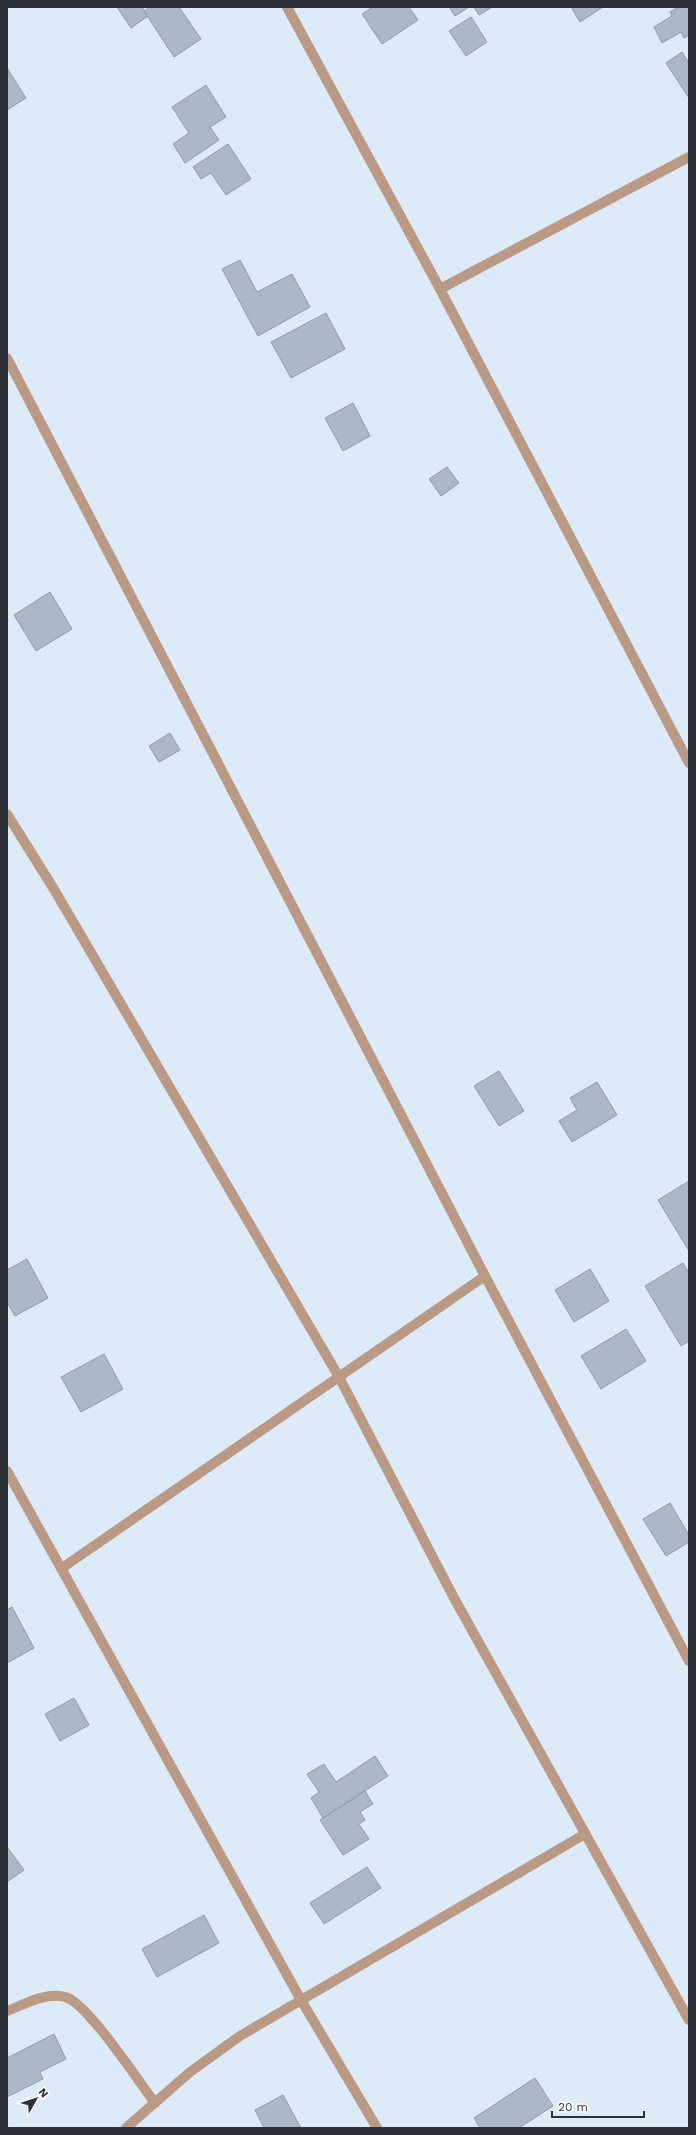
<svg xmlns="http://www.w3.org/2000/svg" width="696" height="2135" font-family="'Work Sans',sans-serif">
<rect width="100%" height="100%" fill="#ddeaf8"/>
<g fill="#abb8c6" stroke="#8e9ba8">
<path d="M117 7H142L148 16 131 28Z"/>
<path d="M150 7H179L201 39 174 57 144 11Z"/>
<path d="M373 7H409L418 20 382 44 362 14Z"/>
<path d="M449 7H469L455 16Z"/>
<path d="M474 7H492L479 15Z"/>
<path d="M571 7H603L580 22Z"/>
<path d="M678 7H689V35L684 38 681 32 662 43 654 27 672 16 670 12Z"/>
<path d="M471 17 487 42 466 56 449 31Z"/>
<path d="M682 52 689 63V98L666 63Z"/>
<path d="M7 68 26 98 7 110Z"/>
<path d="M206 85 226 117 210 127 219 140 185 163 173 144 189 133 172 107Z"/>
<path d="M228 144 251 179 226 195 211 173 201 179 193 167Z"/>
<path d="M240 260 257 292 292 274 310 307 258 336 222 269Z"/>
<path d="M326 313 345 349 291 378 271 342Z"/>
<path d="M353 403 370 436 343 451 325 418Z"/>
<path d="M447 467 459 483 441 496 429 479Z"/>
<path d="M50 592 72 629 36 651 14 615Z"/>
<path d="M170 733 180 750 159 762 149 746Z"/>
<path d="M499 1071 524 1111 499 1126 474 1086Z"/>
<path d="M597 1082 617 1115 572 1142 559 1121 577 1110 570 1098Z"/>
<path d="M689 1181V1251L658 1200Z"/>
<path d="M27 1259 48 1298 15 1316 7 1302V1270Z"/>
<path d="M683 1263 689 1273V1341L681 1346 645 1286Z"/>
<path d="M590 1269 609 1301 574 1322 555 1290Z"/>
<path d="M626 1329 646 1361 601 1389 581 1356Z"/>
<path d="M104 1354 123 1389 81 1412 61 1377Z"/>
<path d="M670 1503 689 1535V1542L666 1556 643 1519Z"/>
<path d="M12 1607 34 1648 7 1663V1610Z"/>
<path d="M74 1698 89 1725 60 1741 45 1714Z"/>
<path d="M375 1756 388 1776 323 1818 311 1798 319 1792 307 1774 324 1764 336 1782Z"/>
<path d="M365 1791 373 1804 360 1812 365 1820 359 1824 369 1839 343 1855 320 1820Z"/>
<path d="M7 1847 24 1870 7 1882Z"/>
<path d="M367 1867 381 1888 324 1924 310 1903Z"/>
<path d="M204 1915 219 1943 157 1977 142 1949Z"/>
<path d="M54 2034 66 2059 40 2072 43 2079 7 2097V2058Z"/>
<path d="M535 2078 553 2106 519 2128H480L474 2118Z"/>
<path d="M283 2095 301 2128H264L255 2110Z"/>
</g>
<g fill="none" stroke-linecap="round" stroke-linejoin="round">
<g stroke="#bb9a85" stroke-width="10">
<path d="M287 7 440 289 689 763"/>
<path d="M440 289 689 157"/>
<path d="M7 358 485 1276 689 1661"/>
<path d="M7 814 55 891 339 1377 454 1598 689 2020"/>
<path d="M7 1471 301 2000 377 2128"/>
<path d="M62 1568 485 1276"/>
<path d="M7 2011C25 2004 45 1992 65 1997 86 2001 139 2082 155 2103"/>
<path d="M126 2128 190 2072 240 2036 585 1834"/>
</g>
</g>
<rect width="696" height="2135" fill="none" stroke="#2c3137" stroke-width="16"/>
<g transform="translate(36 2099) rotate(51)" stroke="#ffffff" stroke-width="3" paint-order="stroke">
<path d="M0-3L7 15L0 10L-7 15Z" fill="#2c3137"/>
<text y="-6" font-size="11" font-weight="bold" text-anchor="middle" fill="#2c3137">N</text>
</g>
<path d="M552 2111v6h92v-6" fill="none" stroke="#2c3137" stroke-width="2"/>
<text x="558" y="2111" font-size="12" fill="#2c3137" stroke="#ffffff" stroke-width="3" paint-order="stroke">20 m</text>
</svg>
